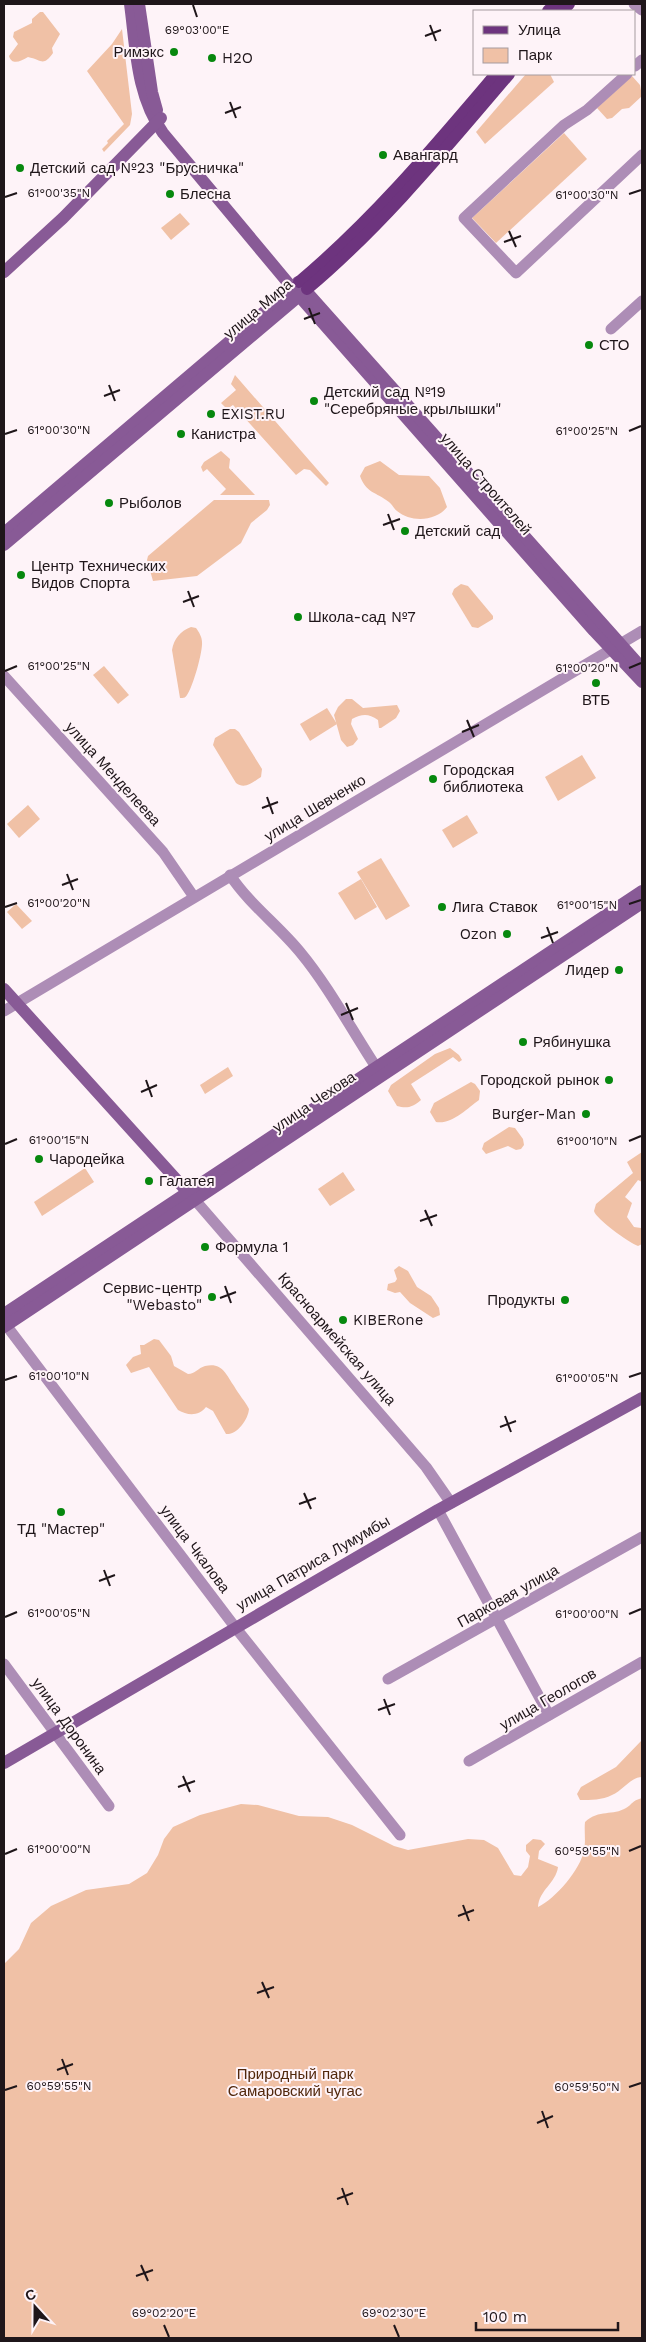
<svg xmlns="http://www.w3.org/2000/svg" width="646" height="2342" font-family="'Work Sans',sans-serif">
<rect width="100%" height="100%" fill="#fef3f8"/>
<g fill="#f0c1a6">
<path d="M40 12H43L60 34 52 48 53 53C43 67 42 60 28 57 21 61 12 66 9 56L18 44 13 37 14 32 32 23V19Z"/>
<path d="M122 29 132 114 130 125 104 152 102 149 108 143 107 141 124 124 87 71 112 44Z"/>
<path d="M526 74H550L554 82 485 144 476 132Z"/>
<path d="M632 76 640 85 642 96 629 108 622 109 612 118 607 119 597 108Z"/>
<path d="M564 133 587 159 496 243 472 218Z"/>
<path d="M180 213 190 224 171 240 161 228Z"/>
<path d="M235 375 329 483 326 486 310 470 304 469 296 475 233 405 227 409 221 403 236 390 231 384Z"/>
<path d="M221 451 230 459 229 468 255 495H220L226 489 207 469 203 472 201 467 204 462Z"/>
<path d="M380 461 399 475 429 476 440 488 447 507C437 521 411 523 397 511 394 509 392 504 389 502 376 492 366 493 360 476L365 467Z"/>
<path d="M214 500H269L270 505 267 510 251 523 241 543 197 576 153 581 147 560 148 556Z"/>
<path d="M461 584 468 586 493 616V619L478 628 472 627 452 594 454 589Z"/>
<path d="M191 627 196 628C199 632 202 637 202 642 203 651 193 687 187 695 185 698 184 698 180 698L172 650C174 639 180 631 191 627Z"/>
<path d="M104 666 129 695 118 704 93 675Z"/>
<path d="M346 699H352L363 708 397 705 400 711 396 718 381 728H379L378 720C368 713 362 714 352 719L351 724 358 739 353 745 347 747 341 740 334 715 338 707Z"/>
<path d="M327 708 337 724 310 741 300 724Z"/>
<path d="M230 729H235L239 732 262 769 261 777C253 782 245 790 236 783L213 745 215 738Z"/>
<path d="M582 755 596 778 558 801 545 777Z"/>
<path d="M28 805 40 819 19 838 7 824Z"/>
<path d="M467 815 478 833 453 848 442 830Z"/>
<path d="M381 858 410 906 386 920 357 872Z"/>
<path d="M361 879 377 907 355 920 338 893Z"/>
<path d="M16 904 32 921 22 929 7 912Z"/>
<path d="M450 1048 459 1055 462 1060 459 1062 453 1057 411 1084 421 1100C413 1107 407 1109 397 1106L388 1091 391 1085 435 1054Z"/>
<path d="M228 1067 233 1076 205 1094 200 1085Z"/>
<path d="M471 1082 475 1084 480 1091 479 1100C468 1108 451 1125 436 1122L430 1112 434 1103Z"/>
<path d="M509 1127 515 1128 523 1139 524 1145 521 1149 516 1150 508 1146 486 1154 482 1149 484 1143Z"/>
<path d="M642 1152V1182L638 1180 625 1197 632 1203 627 1217 634 1227 641 1228 642 1226V1244L638 1246C628 1242 596 1219 594 1211L596 1204 633 1173 627 1162Z"/>
<path d="M85 1168 94 1182 42 1216 34 1202Z"/>
<path d="M343 1172 355 1190 330 1206 318 1189Z"/>
<path d="M399 1266 408 1271 417 1287 431 1296 439 1308 440 1315 433 1318 410 1303 400 1292 395 1293 387 1290 388 1284 395 1282 397 1279 394 1270Z"/>
<path d="M154 1339 159 1340 171 1356 174 1366 188 1374C195 1374 198 1368 205 1366 222 1362 226 1374 234 1386 239 1395 245 1401 249 1409 248 1420 237 1435 226 1434L213 1411 206 1407C199 1416 188 1416 178 1410L149 1367 131 1373 126 1365 133 1357 141 1354 140 1345H144Z"/>
<path d="M642 1740V1777C631 1777 622 1791 612 1795 602 1800 591 1800 580 1800L577 1794 581 1787 616 1767Z"/>
<path d="M642 1798V2338H4V1964L19 1949 31 1923 51 1906 86 1890 129 1884 147 1873 158 1855 164 1839 173 1827 200 1815 241 1804 258 1805 299 1816 328 1817 352 1825 394 1846 408 1850 468 1839 484 1840 498 1848 514 1875 521 1876 528 1867 530 1856 526 1851V1845L533 1839 541 1840 545 1844 539 1851 538 1859 558 1867C556 1883 539 1890 538 1907 555 1899 581 1869 584 1850 586 1841 584 1831 585 1822 599 1809 613 1816 626 1808 633 1804 631 1801 642 1798Z"/>
</g>
<g fill="none" stroke-linecap="round" stroke-linejoin="round">
<g stroke="#ad8db6" stroke-width="11">
<path d="M634 4 642 10"/>
<path d="M635 66 642 60"/>
<path d="M627 74 587 110 564 125 464 218 516 273 642 155"/>
<path d="M611 329 642 301"/>
<path d="M4 676 163 852 194 897"/>
<path d="M230 875C250 905 278 925 300 952 329 987 351 1029 376 1067"/>
<path d="M4 1011 642 631"/>
<path d="M195 1200 426 1467 451 1503"/>
<path d="M6 1325 235 1627 400 1835"/>
<path d="M438 1510 549 1715"/>
<path d="M4 1664 109 1806"/>
<path d="M388 1679 642 1537"/>
<path d="M469 1761 642 1662"/>
</g>
<g stroke="#885a96" stroke-width="12">
<path d="M130 4C136 48 136 95 163 133L299 296 594 631 642 682"/>
<path d="M139 4 152 92 157 110"/>
<path d="M4 272 63 218 161 118"/>
<path d="M298 282 642 668"/>
<path d="M4 533 297 284"/>
<path d="M4 545 304 292"/>
<path d="M4 989 193 1198"/>
<path d="M4 1314 642 891"/>
<path d="M4 1327 642 903"/>
<path d="M4 1763 438 1510 642 1398"/>
</g>
<g stroke="#6d347e" stroke-width="12">
<path d="M548 11 555 4"/>
<path d="M562 11 569 4"/>
<path d="M299 282C373 220 434 147 496 74"/>
<path d="M307 289C383 225 445 149 509 74"/>
</g>
</g>
<path fill="none" stroke="#1f161a" stroke-width="2" d="M193 5 197 17M430 25 436 41M425 36 441 30M230 102 236 118M225 113 241 107M629 194 641 190M5 197 17 193M509 231 516 247M504 242 521 236M309 308 315 324M304 319 320 313M109 385 115 401M104 396 120 390M629 431 641 426M5 434 17 430M388 514 394 530M383 525 400 519M188 591 194 607M183 602 199 596M629 668 641 663M5 671 17 666M467 720 474 737M462 732 479 725M267 797 273 814M262 808 278 802M67 874 73 890M62 885 78 879M629 904 641 900M5 907 17 903M547 927 553 943M541 938 558 932M346 1003 353 1020M341 1015 358 1008M146 1080 152 1097M141 1092 157 1085M629 1141 641 1136M5 1144 17 1139M425 1210 432 1226M420 1221 437 1215M225 1286 231 1303M220 1298 236 1292M629 1377 641 1373M5 1380 17 1376M505 1416 511 1432M500 1427 516 1421M304 1493 311 1509M299 1504 316 1498M104 1570 110 1586M99 1581 115 1575M629 1614 641 1609M5 1617 17 1612M384 1699 390 1715M378 1710 395 1704M183 1776 190 1792M178 1787 195 1781M629 1851 641 1846M5 1854 17 1849M463 1905 469 1921M458 1916 474 1910M262 1982 269 1998M257 1993 274 1987M62 2059 68 2075M57 2070 73 2064M629 2087 641 2083M5 2090 17 2086M542 2111 548 2128M537 2123 553 2116M342 2188 348 2205M337 2199 353 2193M141 2265 148 2281M136 2276 153 2270M164 2325 169 2337M394 2325 399 2337"/>
<g fill="#07880e" stroke="#fef3f8" stroke-width="2">
<circle cx="174" cy="52" r="5"/>
<circle cx="212" cy="58" r="5"/>
<circle cx="383" cy="155" r="5"/>
<circle cx="20" cy="168" r="5"/>
<circle cx="170" cy="194" r="5"/>
<circle cx="589" cy="345" r="5"/>
<circle cx="314" cy="401" r="5"/>
<circle cx="211" cy="414" r="5"/>
<circle cx="181" cy="434" r="5"/>
<circle cx="109" cy="503" r="5"/>
<circle cx="405" cy="531" r="5"/>
<circle cx="21" cy="575" r="5"/>
<circle cx="298" cy="617" r="5"/>
<circle cx="596" cy="683" r="5"/>
<circle cx="433" cy="779" r="5"/>
<circle cx="442" cy="907" r="5"/>
<circle cx="507" cy="934" r="5"/>
<circle cx="619" cy="970" r="5"/>
<circle cx="523" cy="1042" r="5"/>
<circle cx="609" cy="1080" r="5"/>
<circle cx="586" cy="1114" r="5"/>
<circle cx="39" cy="1159" r="5"/>
<circle cx="149" cy="1181" r="5"/>
<circle cx="205" cy="1247" r="5"/>
<circle cx="212" cy="1297" r="5"/>
<circle cx="565" cy="1300" r="5"/>
<circle cx="343" cy="1320" r="5"/>
<circle cx="61" cy="1512" r="5"/>
</g>
<g text-anchor="middle" dominant-baseline="central" stroke-width="4" stroke-linejoin="round" paint-order="stroke">
<g font-size="15" fill="#1f161a" stroke="#fef3f8" text-anchor="start">
<text x="164" y="52" text-anchor="end">Римэкс</text>
<text x="222" y="58">H2O</text>
<text x="393" y="155">Авангард</text>
<text x="30" y="168">Детский сад №23 "Брусничка"</text>
<text x="180" y="194">Блесна</text>
<text x="599" y="345">СТО</text>
<text x="324" y="392">Детский сад №19<tspan x="324" dy="17">"Серебряные крылышки"</tspan></text>
<text x="221" y="414">EXIST.RU</text>
<text x="191" y="434">Канистра</text>
<text x="119" y="503">Рыболов</text>
<text x="415" y="531">Детский сад</text>
<text x="31" y="566">Центр Технических<tspan x="31" dy="17">Видов Спорта</tspan></text>
<text x="308" y="617">Школа-сад №7</text>
<text x="596" y="700" text-anchor="middle">ВТБ</text>
<text x="443" y="770">Городская<tspan x="443" dy="17">библиотека</tspan></text>
<text x="452" y="907">Лига Ставок</text>
<text x="497" y="934" text-anchor="end">Ozon</text>
<text x="609" y="970" text-anchor="end">Лидер</text>
<text x="533" y="1042">Рябинушка</text>
<text x="599" y="1080" text-anchor="end">Городской рынок</text>
<text x="576" y="1114" text-anchor="end">Burger-Man</text>
<text x="49" y="1159">Чародейка</text>
<text x="159" y="1181">Галатея</text>
<text x="215" y="1247">Формула 1</text>
<text x="202" y="1288" text-anchor="end">Сервис-центр<tspan x="202" dy="17">"Webasto"</tspan></text>
<text x="555" y="1300" text-anchor="end">Продукты</text>
<text x="353" y="1320">KIBERone</text>
<text x="61" y="1529" text-anchor="middle">ТД "Мастер"</text>
</g>
<g font-size="15" fill="#1f161a" stroke="#fef3f8">
<text transform="translate(258 309) rotate(-40)">улица Мира</text>
<text transform="translate(486 484) rotate(49)">улица Строителей</text>
<text transform="translate(113 774) rotate(48)">улица Менделеева</text>
<text transform="translate(315 808) rotate(-31)">улица Шевченко</text>
<text transform="translate(314 1102) rotate(-34)">улица Чехова</text>
<text transform="translate(337 1339) rotate(49)">Красноармейская улица</text>
<text transform="translate(195 1549) rotate(53)">улица Чкалова</text>
<text transform="translate(313 1563) rotate(-30)">улица Патриса Лумумбы</text>
<text transform="translate(508 1596) rotate(-29)">Парковая улица</text>
<text transform="translate(548 1699) rotate(-30)">улица Геологов</text>
<text transform="translate(69 1726) rotate(54)">улица Доронина</text>
</g>
<g font-size="15" fill="#51270b" stroke="#fef3f8">
<text x="295" y="2074">Природный парк<tspan x="295" dy="17">Самаровский чугас</tspan></text>
</g>
</g>
<g font-size="12" text-anchor="middle" fill="#1f161a" stroke="#fef3f8" stroke-width="4" stroke-linejoin="round" paint-order="stroke">
<text x="197" y="34">69°03'00"E</text>
<text x="59" y="197">61°00'35"N</text>
<text x="587" y="199">61°00'30"N</text>
<text x="59" y="434">61°00'30"N</text>
<text x="587" y="435">61°00'25"N</text>
<text x="59" y="670">61°00'25"N</text>
<text x="587" y="672">61°00'20"N</text>
<text x="59" y="907">61°00'20"N</text>
<text x="587" y="909">61°00'15"N</text>
<text x="59" y="1144">61°00'15"N</text>
<text x="587" y="1145">61°00'10"N</text>
<text x="59" y="1380">61°00'10"N</text>
<text x="587" y="1382">61°00'05"N</text>
<text x="59" y="1617">61°00'05"N</text>
<text x="587" y="1618">61°00'00"N</text>
<text x="59" y="1853">61°00'00"N</text>
<text x="587" y="1855">60°59'55"N</text>
<text x="59" y="2090">60°59'55"N</text>
<text x="587" y="2091">60°59'50"N</text>
<text x="164" y="2317">69°02'20"E</text>
<text x="394" y="2317">69°02'30"E</text>
</g>
<rect width="646" height="2342" fill="none" stroke="#1f161a" stroke-width="10"/>
<rect x="473" y="10" width="162" height="65" fill="#fef3f8" stroke="#a59b9f"/>
<rect x="483" y="26" width="25" height="8" fill="#6d347e" stroke="#a59b9f"/>
<text x="518" y="35" font-size="15" fill="#1f161a">Улица</text>
<rect x="483" y="48" width="25" height="15" fill="#f0c1a6" stroke="#a59b9f"/>
<text x="518" y="60" font-size="15" fill="#1f161a">Парк</text>
<g transform="translate(35 2307) rotate(339)" stroke="#fef3f8" stroke-width="4" paint-order="stroke">
<path d="M0-4L9 19L0 12L-9 19Z" fill="#1f161a"/>
<text y="-8" font-size="14" font-weight="bold" text-anchor="middle" fill="#1f161a">С</text>
</g>
<path d="M476 2322v8h142v-8" fill="none" stroke="#1f161a" stroke-width="2.5"/>
<text x="483" y="2322" font-size="15" fill="#1f161a" stroke="#fef3f8" stroke-width="4" paint-order="stroke">100 m</text>
</svg>
